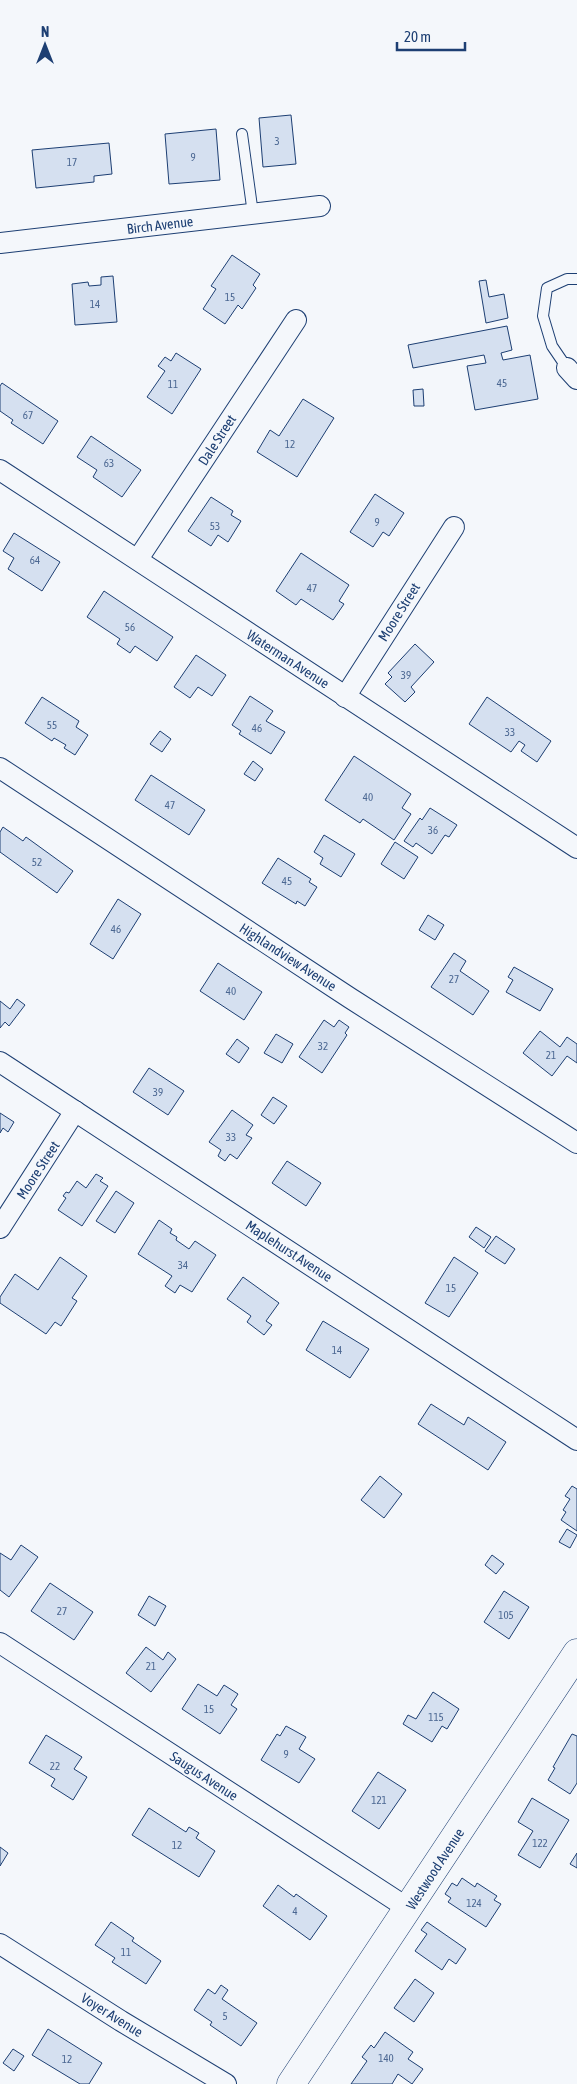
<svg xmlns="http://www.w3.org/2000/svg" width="577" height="2084" font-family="'Asap Condensed',sans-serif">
<rect width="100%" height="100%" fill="#f4f7fb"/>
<g fill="#d5e0f0" stroke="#1d3f73">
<path d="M291 115 296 164 263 167 259 118Z"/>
<path d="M216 129 220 180 169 184 165 134Z"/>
<path d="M109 143 112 174 94 176V182L36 188 32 150Z"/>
<path d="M232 255 260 274 253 285 256 288 242 309 238 305 225 324 203 309 216 289 211 286Z"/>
<path d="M113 276 117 322 75 325 72 284 88 282 89 286 101 285V277Z"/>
<path d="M486 280 489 297 504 294 508 318 486 323 479 281Z"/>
<path d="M507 326 512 350 501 353 503 360 530 355 538 399 475 410 467 366 486 363 484 355 413 368 408 345Z"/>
<path d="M176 353 201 369 172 414 147 397 165 371 158 366 165 357 171 361Z"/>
<path d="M2 383 58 421 43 444 11 423 13 420 0 411V386Z"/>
<path d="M423 389 424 406H414L413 390Z"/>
<path d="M303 399 334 418 297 477 257 452 270 430 279 436Z"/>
<path d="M91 436 141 470 122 497 93 477 97 470 77 457Z"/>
<path d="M375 494 404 513 389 536 383 532 373 547 350 532Z"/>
<path d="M211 497 233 511 231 515 241 521 228 542 218 535 211 546 188 531Z"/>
<path d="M14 533 60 562 42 591 8 569 14 558 3 551Z"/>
<path d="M301 553 349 585 339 601 344 604 333 620 301 599 296 605 276 591Z"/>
<path d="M104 591 173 637 157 661 135 646 130 653 117 644 120 639 87 617Z"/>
<path d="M415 644 434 662 411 687 415 692 405 702 385 684 392 677 388 673Z"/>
<path d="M196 655 226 675 212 696 198 687 190 698 174 687Z"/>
<path d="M250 696 273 711 266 721 285 732 271 754 239 734 241 731 232 725Z"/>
<path d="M42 697 79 721 76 727 88 735 75 755 64 748 66 745 54 738 52 741 25 723Z"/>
<path d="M487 697 551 741 537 762 521 751 525 745 519 741 511 752 469 724Z"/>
<path d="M160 731 171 739 162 752 150 744Z"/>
<path d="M354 756 411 794 402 808 411 814 394 840 363 819 360 823 325 800Z"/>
<path d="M253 761 263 769 255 781 244 774Z"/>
<path d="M151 775 205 810 189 835 135 800Z"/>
<path d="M430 808 457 825 449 837 445 835 432 854 416 843 413 847 404 841 420 818 422 820Z"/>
<path d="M3 827 23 841 26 837 73 871 57 893 0 852V832Z"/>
<path d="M324 835 355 854 341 877 320 864 323 858 314 852Z"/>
<path d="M395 842 418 857 404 879 381 864Z"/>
<path d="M278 858 311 879 309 882 317 887 305 906 297 901 296 904 262 883Z"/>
<path d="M118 899 141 914 113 959 90 944Z"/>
<path d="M428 915 444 925 435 940 419 930Z"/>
<path d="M454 953 466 961 460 971 489 991 473 1015 431 987Z"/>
<path d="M218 963 262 992 244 1020 200 991Z"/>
<path d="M514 967 553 989 540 1011 506 992 513 980 508 977Z"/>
<path d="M17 999 25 1005 9 1026 5 1022 0 1028V1001L10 1009Z"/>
<path d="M324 1020 334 1027 339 1020 349 1027 345 1033 347 1035 322 1073 299 1057Z"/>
<path d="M540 1031 560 1047 567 1037 577 1044V1063L567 1056 552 1076 523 1053Z"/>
<path d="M276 1034 293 1044 282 1063 264 1053Z"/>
<path d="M237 1039 249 1048 239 1063 226 1054Z"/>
<path d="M149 1068 184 1091 168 1115 133 1092Z"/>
<path d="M273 1097 287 1106 274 1124 261 1115Z"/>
<path d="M232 1110 253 1125 246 1135 252 1138 237 1159 230 1154 225 1161 218 1156 221 1150 209 1142Z"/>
<path d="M0 1113 14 1122 8 1132 3 1128 0 1133Z"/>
<path d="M287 1161 321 1183 306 1206 272 1183Z"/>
<path d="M96 1174 103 1178 100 1181 108 1186 82 1226 58 1210 66 1198 63 1196 66 1192 69 1193 77 1181 86 1188Z"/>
<path d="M116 1191 134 1203 115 1233 96 1221Z"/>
<path d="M159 1220 172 1229 170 1233 177 1237 176 1240 189 1249 195 1241 216 1255 192 1292 180 1285 175 1293 165 1286 172 1276 138 1254Z"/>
<path d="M476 1227 491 1237 484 1248 469 1237Z"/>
<path d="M496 1236 515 1249 505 1264 485 1251Z"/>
<path d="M60 1257 87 1276 72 1298 77 1301 61 1326 55 1322 46 1334 0 1303V1297L15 1274 38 1290Z"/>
<path d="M454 1257 478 1273 449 1317 425 1303Z"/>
<path d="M243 1277 279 1303 266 1321 272 1325 264 1335 247 1322 251 1316 227 1299Z"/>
<path d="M323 1321 369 1349 350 1378 306 1350Z"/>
<path d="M431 1404 464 1425 468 1417 506 1442 488 1470 418 1424Z"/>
<path d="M380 1476 402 1494 384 1518 361 1500Z"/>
<path d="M572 1486 577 1489V1531L561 1520 566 1512 563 1510 570 1499 565 1496Z"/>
<path d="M567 1529 577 1535 570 1548 559 1542Z"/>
<path d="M21 1545 38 1557 9 1597 0 1590V1553L11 1560Z"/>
<path d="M492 1555 504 1564 496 1574 485 1565Z"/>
<path d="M50 1583 93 1612 74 1640 31 1611Z"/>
<path d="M504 1591 529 1607 509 1639 484 1622Z"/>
<path d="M149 1596 166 1606 155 1626 138 1615Z"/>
<path d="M146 1647 163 1660 168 1652 176 1659 151 1692 126 1673Z"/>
<path d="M198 1684 217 1696 224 1685 238 1694 231 1705 237 1709 220 1734 182 1709Z"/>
<path d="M433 1692 459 1709 447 1729 442 1726 432 1742 403 1724 408 1715 416 1719Z"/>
<path d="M286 1726 306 1737 299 1749 315 1759 299 1783 261 1760 277 1734 280 1736Z"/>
<path d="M572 1734 577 1736V1783L570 1794 548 1780 555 1768 553 1767Z"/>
<path d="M46 1735 82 1757 74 1769 87 1777 73 1800 51 1786 55 1779 29 1763Z"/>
<path d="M378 1772 406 1790 379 1829 352 1811Z"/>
<path d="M532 1798 569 1820 540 1868 518 1855 533 1831 518 1822Z"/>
<path d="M149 1808 186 1832 189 1827 199 1833 196 1838 215 1851 199 1877 132 1835Z"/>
<path d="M0 1847 8 1853 0 1866Z"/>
<path d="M577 1853V1868L570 1864Z"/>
<path d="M462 1878 475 1887 477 1883 497 1896 494 1900 501 1904 486 1927 448 1902 451 1898 445 1894 452 1883 457 1886Z"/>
<path d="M278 1885 294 1897 296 1894 327 1916 310 1940 263 1906Z"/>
<path d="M111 1922 134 1938 132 1941 161 1961 146 1984 112 1962 115 1958 95 1945Z"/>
<path d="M427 1922 466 1949 456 1964 449 1959 442 1970 415 1951 427 1934 421 1930Z"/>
<path d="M415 1979 434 1993 414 2022 394 2008Z"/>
<path d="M221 1985 228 1990 222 1999 257 2023 241 2046 210 2025 212 2022 194 2010 208 1989 215 1994Z"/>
<path d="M48 2029 102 2063 89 2084H80L32 2055Z"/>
<path d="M385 2032 413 2052 408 2059 423 2069 412 2084 398 2074 392 2084H351L367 2061 362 2057 371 2045 374 2048Z"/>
<path d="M13 2049 24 2056 14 2071 3 2063Z"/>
</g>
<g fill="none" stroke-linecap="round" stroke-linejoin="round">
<g stroke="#1d3f73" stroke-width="12">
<g id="lane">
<path d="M242 134 253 214"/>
<path d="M567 368 552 346 543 316 547 288 567 279H577"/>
</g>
</g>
<g stroke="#1d3f73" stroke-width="22">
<g id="street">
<path d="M0 243 320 206"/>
<path d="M567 368 577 379"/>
<path d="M0 470 577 848"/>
<path d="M138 559 296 320"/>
<path d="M345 697 454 527"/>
<path d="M0 768 350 998 577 1143"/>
<path d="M0 1062 577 1440"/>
<path d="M0 1228 75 1111"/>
<path d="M0 1643 409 1909"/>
<path d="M0 1944 121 2021 226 2084"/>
</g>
</g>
<g stroke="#1d3f73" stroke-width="29">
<path id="secondary" d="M291 2084 577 1653"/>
</g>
<use href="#lane" stroke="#f4f7fb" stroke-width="10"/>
<use href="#street" stroke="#f4f7fb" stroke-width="20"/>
<use href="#secondary" stroke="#f4f7fb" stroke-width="28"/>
</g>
<g text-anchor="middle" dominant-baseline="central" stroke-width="4" stroke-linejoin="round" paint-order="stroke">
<g font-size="11" fill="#4b6792">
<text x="277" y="141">3</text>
<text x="193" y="157">9</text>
<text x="72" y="162">17</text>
<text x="230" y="297">15</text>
<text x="95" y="304">14</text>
<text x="502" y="383">45</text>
<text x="173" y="384">11</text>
<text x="28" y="415">67</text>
<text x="290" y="444">12</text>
<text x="109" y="463">63</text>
<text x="377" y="522">9</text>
<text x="215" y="526">53</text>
<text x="35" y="560">64</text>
<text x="312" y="588">47</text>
<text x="130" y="627">56</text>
<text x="406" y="675">39</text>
<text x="52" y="725">55</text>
<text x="257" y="728">46</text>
<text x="510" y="732">33</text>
<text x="368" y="797">40</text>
<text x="170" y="805">47</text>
<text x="433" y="830">36</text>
<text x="37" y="862">52</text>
<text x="287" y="881">45</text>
<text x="116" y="929">46</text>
<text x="454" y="979">27</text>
<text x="231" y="991">40</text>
<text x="323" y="1046">32</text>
<text x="551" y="1055">21</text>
<text x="158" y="1092">39</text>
<text x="231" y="1137">33</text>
<text x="183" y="1265">34</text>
<text x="451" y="1288">15</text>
<text x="337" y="1350">14</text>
<text x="62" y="1611">27</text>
<text x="506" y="1615">105</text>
<text x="151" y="1666">21</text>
<text x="209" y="1709">15</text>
<text x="436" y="1717">115</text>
<text x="286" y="1754">9</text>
<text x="55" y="1766">22</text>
<text x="379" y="1800">121</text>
<text x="540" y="1843">122</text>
<text x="177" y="1845">12</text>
<text x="474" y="1903">124</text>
<text x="295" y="1911">4</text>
<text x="126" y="1952">11</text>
<text x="225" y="2016">5</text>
<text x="386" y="2058">140</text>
<text x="67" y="2059">12</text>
</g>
<g font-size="14" fill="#1d3f73" stroke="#f4f7fb">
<text transform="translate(160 225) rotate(-7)">Birch Avenue</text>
<text transform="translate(217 440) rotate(-57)">Dale Street</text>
<text transform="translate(399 612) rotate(-58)">Moore Street</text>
<text transform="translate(288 659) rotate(33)">Waterman Avenue</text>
<text transform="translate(288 957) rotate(33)">Highlandview Avenue</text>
<text transform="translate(38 1170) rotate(-57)">Moore Street</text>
<text transform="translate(289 1251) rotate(33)">Maplehurst Avenue</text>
<text transform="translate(204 1776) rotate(33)">Saugus Avenue</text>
<text transform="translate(435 1869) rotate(-57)">Westwood Avenue</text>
<text transform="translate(112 2015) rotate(32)">Voyer Avenue</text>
</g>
</g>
<g transform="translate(45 45)" stroke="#f4f7fb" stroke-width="4" paint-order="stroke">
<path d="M0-4L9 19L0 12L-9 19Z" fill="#1d3f73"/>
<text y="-8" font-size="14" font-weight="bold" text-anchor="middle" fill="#1d3f73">N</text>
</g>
<path d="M397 42v8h68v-8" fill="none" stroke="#1d3f73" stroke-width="2.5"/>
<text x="404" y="42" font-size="15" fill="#1d3f73" stroke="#f4f7fb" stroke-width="4" paint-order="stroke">20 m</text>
</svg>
